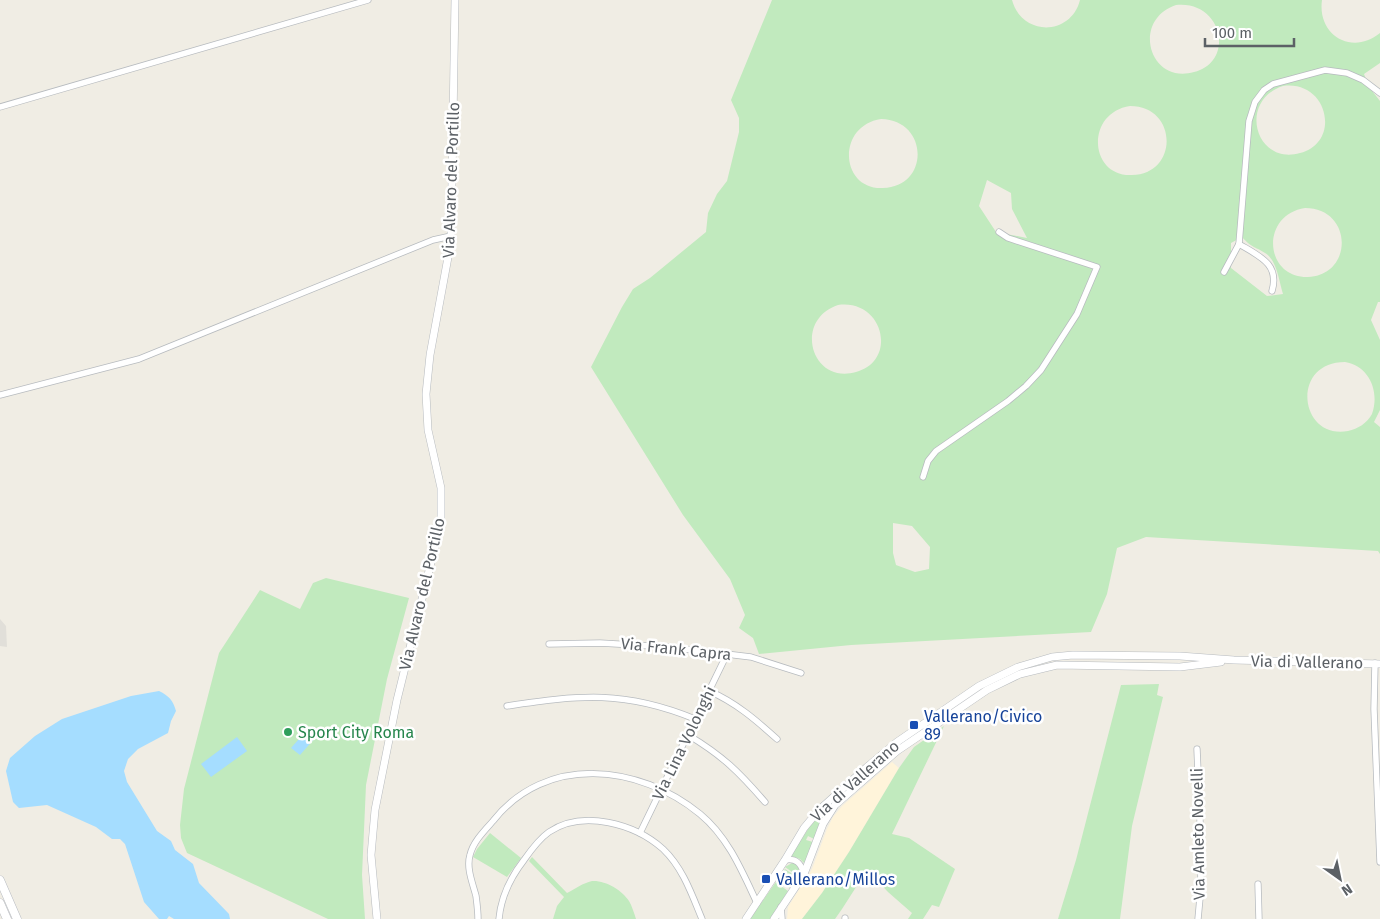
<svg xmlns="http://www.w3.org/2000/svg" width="1380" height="919" font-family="'Fira Sans',sans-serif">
<rect width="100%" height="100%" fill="#f0ede4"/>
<path fill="#fff4da" d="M892 762 899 768 849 852 822 893 802 919H787L788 907 812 869 827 829 833 817 842 806Z"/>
<path fill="#e1dfd9" d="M0 619 6 626 7 647 0 646Z"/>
<g fill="#c1eabe" fill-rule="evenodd">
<path d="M772 0H1012C1022 37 1071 36 1080 0H1322C1317 35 1352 56 1380 33V63L1364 74 1369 87 1380 101V302H1378L1371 320 1380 340V410L1374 422 1380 427V554L1378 551 1146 537 1117 548 1107 594 1091 632 851 645 759 654 753 638 739 628 745 615 730 579 683 515 591 367 622 307 633 289 650 278 706 232 708 213 717 194 727 181 739 132V118L731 100ZM1176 5C1222 0 1236 61 1194 72 1149 85 1131 20 1176 5ZM1283 86C1328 80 1342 142 1300 153 1256 166 1237 101 1283 86ZM1130 106C1178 106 1179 174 1132 175 1089 177 1085 113 1130 106ZM881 119C929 120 930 187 883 188 840 190 836 126 881 119ZM987 180 1011 193 1012 209 1027 238 996 232 979 206ZM1305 208C1353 208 1354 275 1308 277 1264 278 1260 215 1305 208ZM1242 237C1252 248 1254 246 1265 253 1277 260 1279 282 1283 294L1267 296 1231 268V243ZM838 305C884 299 898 361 856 372 811 385 793 320 838 305ZM1345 362C1369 366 1380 391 1372 414 1367 423 1358 429 1348 431 1299 440 1290 362 1345 362ZM893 523 912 526 930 547 929 569 915 572 896 565 893 553Z"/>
<path d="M326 578 409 598 387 679 366 785 362 875 365 919H328L187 853 181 838 180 825 184 789 219 653 260 590 300 609 313 583Z"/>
<path d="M1159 684 1157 695 1163 697 1132 826 1120 919H1058L1076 860 1121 685Z"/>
<path d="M944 726 892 834 909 838 955 869 939 907 932 905 923 919H908L912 913 888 892 867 870 842 909 835 919H802L822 893 849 852 899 768 914 747Z"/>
<path d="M831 803 822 819 814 839 808 836 806 840 813 842 805 864 800 859 791 856 810 826Z"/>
<path d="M490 833 521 858 507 877 473 857 477 849Z"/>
<path d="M532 857 567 893C575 889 583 883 592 881 605 880 622 890 629 901 632 906 634 913 636 919H553L557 906 564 897 529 861Z"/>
<path d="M792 863C798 864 801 870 798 876L785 867Z"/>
<path d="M785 869 797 877 790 888 783 883 781 886 788 891 770 919H750Z"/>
</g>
<g fill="#a5ddff">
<path d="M159 691C169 696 173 700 176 711L171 721 168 733 138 749 128 759 124 771 127 782 157 831 171 841 175 850 193 864 199 883 229 914 230 919H174L169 916 167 919H159L144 902 125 844 120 839H112L96 827 47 805 19 808 13 802 6 771 10 758 35 736 62 719 131 696Z"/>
<path d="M306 731 315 738 300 755 291 748Z"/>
<path d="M237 737 247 751 211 777 201 764Z"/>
</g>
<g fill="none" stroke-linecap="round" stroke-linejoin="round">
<g stroke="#b7bbbf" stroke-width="7">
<g id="minor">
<path d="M0 107 368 0"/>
<path d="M1239 244C1259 256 1280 264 1272 291"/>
<path d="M1224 272 1239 244 1249 121 1255 102 1264 90 1273 84 1325 70 1347 73 1363 80 1380 93"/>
<path d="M0 395 139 359 433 240 451 236"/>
<path d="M923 477 928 461 936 451 1008 401 1026 386 1041 370 1077 314 1097 267 1008 238 999 232"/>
<path d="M549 644 600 643 668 647 751 657 801 673"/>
<path d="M1375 663 1374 709 1380 862"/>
<path d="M709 691C735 702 756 720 777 739"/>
<path d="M507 706C581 695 624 690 695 719"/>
<path d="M688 735C723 756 739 772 765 802"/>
<path d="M1197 749 1200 820 1201 887 1198 919"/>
<path d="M640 833 727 654"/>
<path d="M785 860C796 858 801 863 804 874"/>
<path d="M1258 884 1259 919"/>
<path d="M781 907 782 919"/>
<path d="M478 919C478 911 477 904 476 896 473 884 466 868 470 855 473 842 484 831 493 821 546 754 639 764 700 814 728 837 742 871 757 903"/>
<path d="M499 919C501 896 510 878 524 860 531 850 539 839 549 832 583 809 635 824 663 849 683 868 692 895 702 919"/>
<path d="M845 919V918"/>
</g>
</g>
<g stroke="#b7bbbf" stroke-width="8">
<g id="tertiary">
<path d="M377 919 371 855 375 810 397 700 441 522V488L428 430 426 394 430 355 451 241 455 0"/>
<path d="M746 919 785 860 804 828 819 810 867 767 897 742 979 686 1018 667 1052 657 1073 655 1180 656 1234 660 1380 664"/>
<path d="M774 919 804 874 823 824 835 805 897 751 987 690 1020 674 1057 665 1180 667 1221 662"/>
</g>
</g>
<g stroke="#b8bcc2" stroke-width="9">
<g id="secondary">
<path d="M0 880 17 919"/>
<path d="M0 903 7 919"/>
</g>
</g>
<use href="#minor" stroke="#fff" stroke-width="5.5"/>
<use href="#tertiary" stroke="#fff" stroke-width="7"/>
<use href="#secondary" stroke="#fff" stroke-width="8"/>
</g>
<g fill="#1a4fb4" stroke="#fff" stroke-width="2">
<rect x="909" y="720" width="10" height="10" rx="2.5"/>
<rect x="761" y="874" width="10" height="10" rx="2.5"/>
</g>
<circle fill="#2e9e5b" stroke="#fff" stroke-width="2" cx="288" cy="732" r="5"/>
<g text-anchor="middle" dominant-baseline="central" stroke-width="5" stroke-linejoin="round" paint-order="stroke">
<g font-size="16" fill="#5c6166" stroke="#fff">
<text transform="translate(451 180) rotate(-88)">Via Alvaro del Portillo</text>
<text transform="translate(422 594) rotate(-77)">Via Alvaro del Portillo</text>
<text transform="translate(676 649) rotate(6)">Via Frank Capra</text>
<text transform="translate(1307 662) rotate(1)">Via di Vallerano</text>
<text transform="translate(684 743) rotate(-64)">Via Lina Volonghi</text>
<text transform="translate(855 781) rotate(-42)">Via di Vallerano</text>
<text transform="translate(1198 834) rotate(-91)">Via Amleto Novelli</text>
</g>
<g font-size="16" fill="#164399" stroke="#fff" text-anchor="start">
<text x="924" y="716">Vallerano/Civico<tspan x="924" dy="18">89</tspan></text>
<text x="776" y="879">Vallerano/Millos</text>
</g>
<g font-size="16" fill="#27864d" stroke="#fff" text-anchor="start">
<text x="298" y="732">Sport City Roma</text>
</g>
</g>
<g transform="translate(1340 879) rotate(147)" stroke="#ffffff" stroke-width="4" paint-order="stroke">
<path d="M0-4L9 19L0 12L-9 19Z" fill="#5c6166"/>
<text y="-8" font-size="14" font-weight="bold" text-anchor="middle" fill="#5c6166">N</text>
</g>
<path d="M1205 38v8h89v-8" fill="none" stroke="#5c6166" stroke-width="2.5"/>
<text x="1212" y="38" font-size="15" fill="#5c6166" stroke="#ffffff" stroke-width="4" paint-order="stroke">100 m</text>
</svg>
